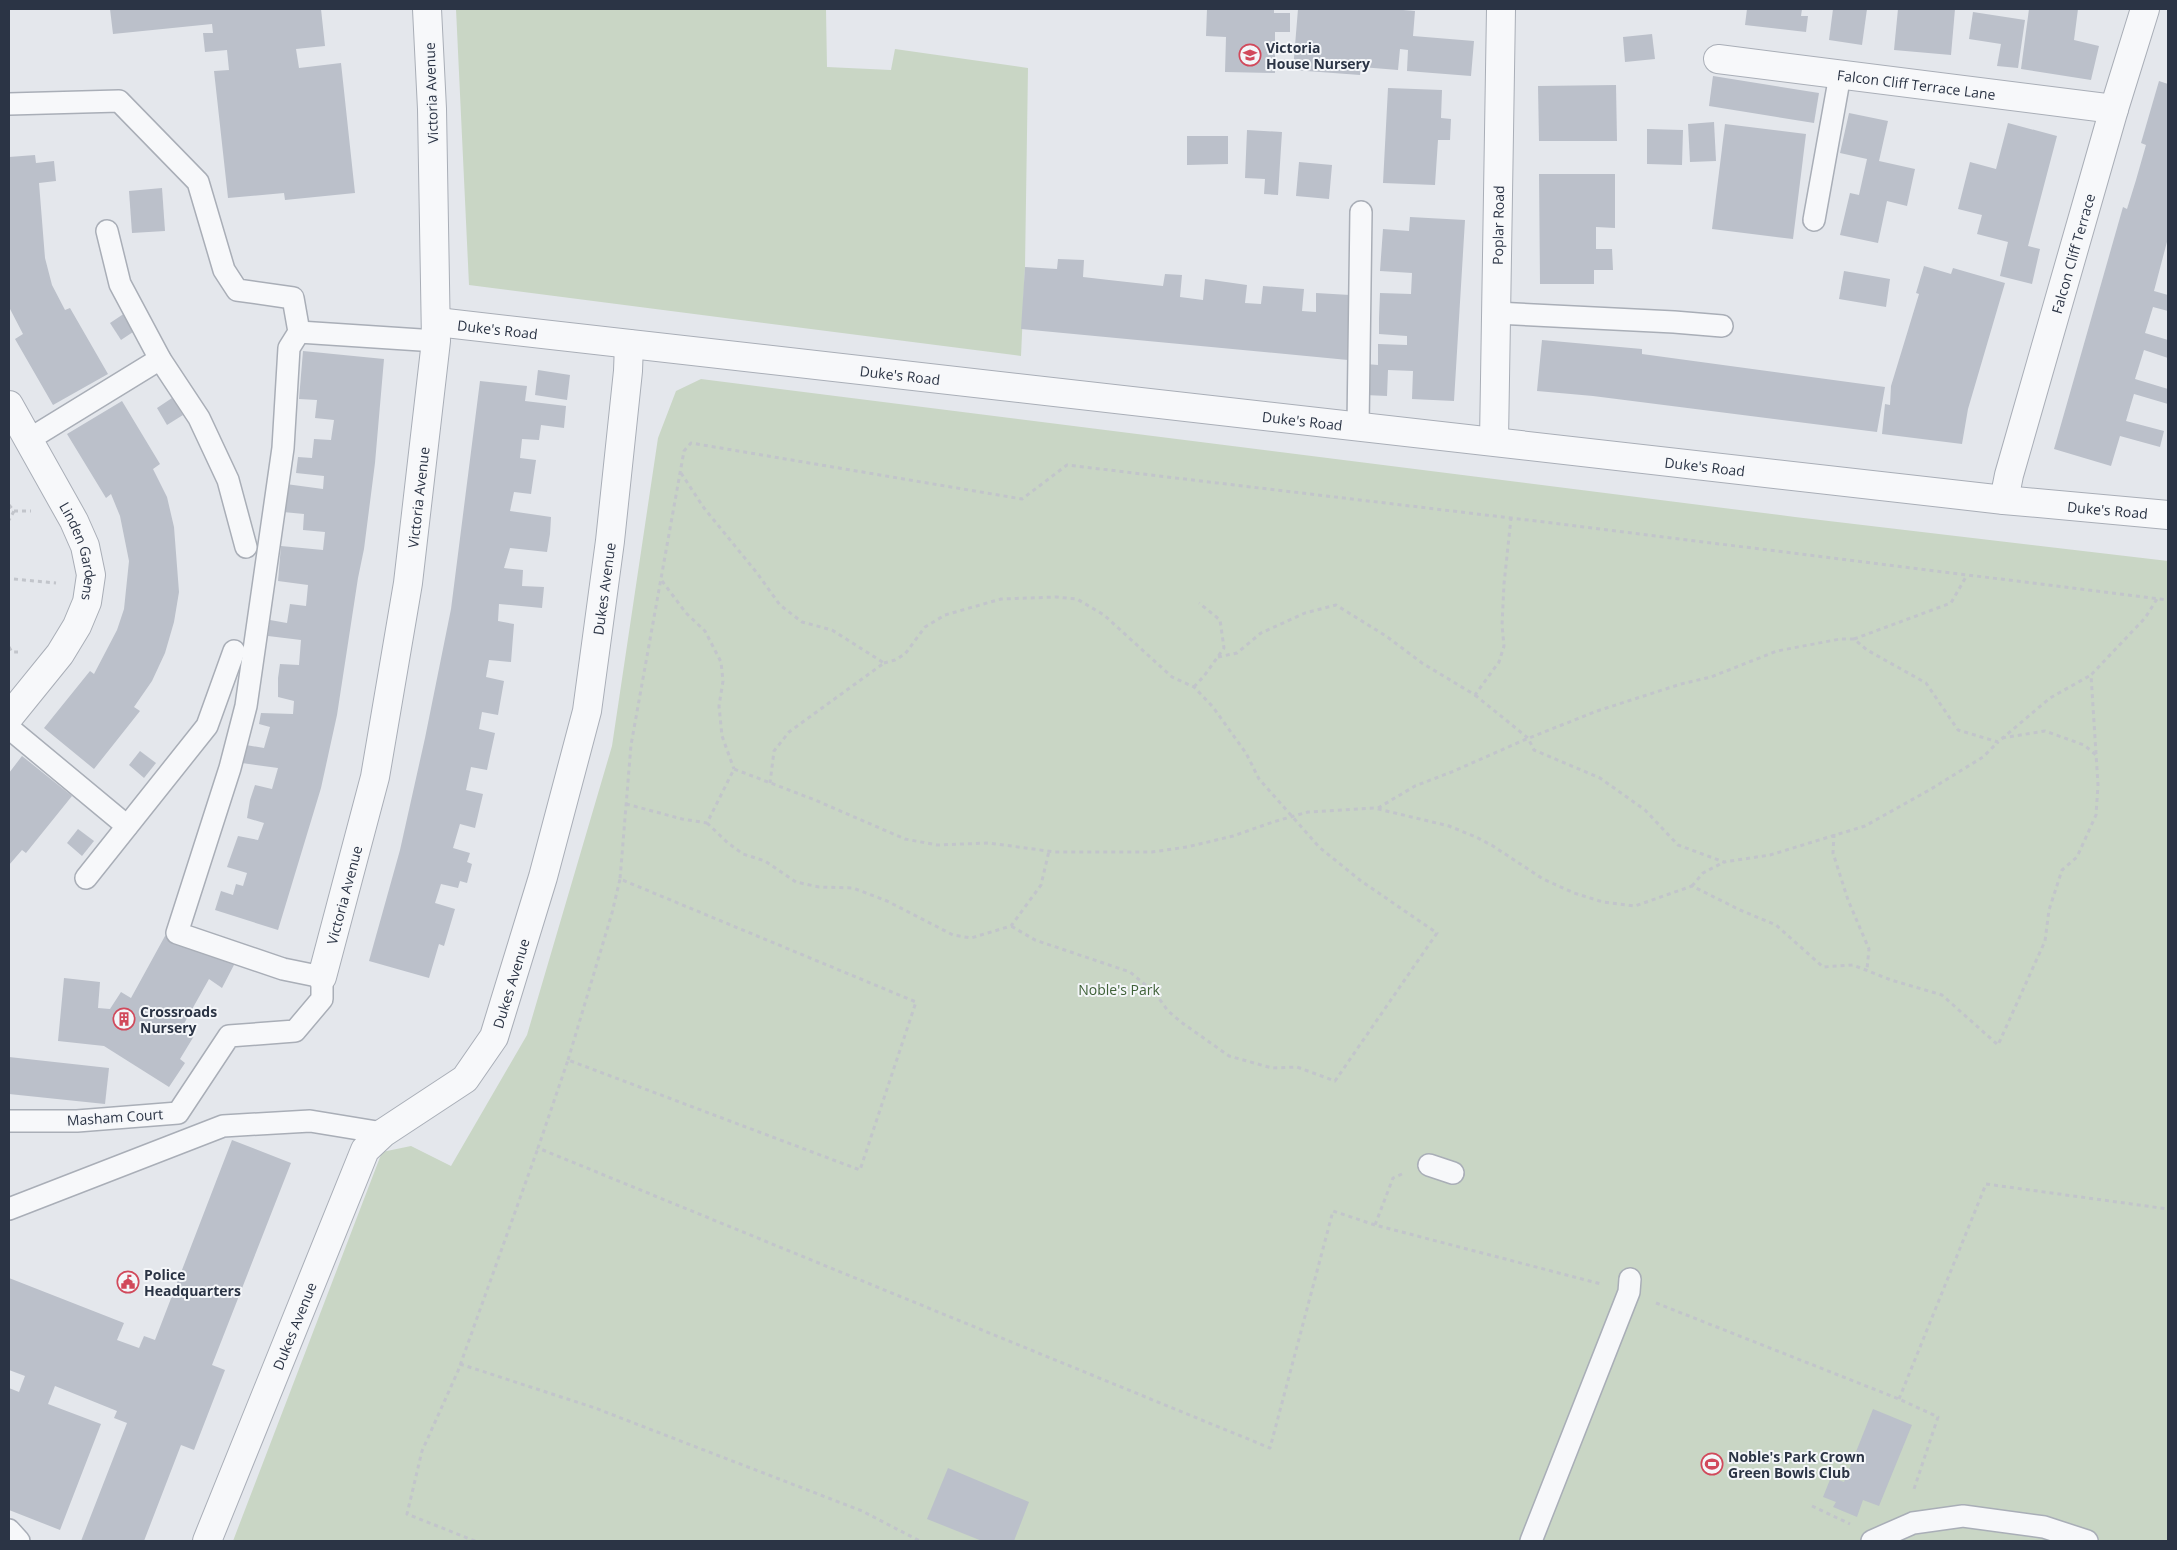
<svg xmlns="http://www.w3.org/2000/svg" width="2177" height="1550" font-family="'Open Sans',sans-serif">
<rect width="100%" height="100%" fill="#e4e7ec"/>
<g fill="#c9d6c5">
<path d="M456 9H826L827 67 891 70 895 49 1028 68 1025 267 1021 356 469 285Z"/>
<path d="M701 379 1795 517 2168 561V1541H233L382 1152 411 1146 451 1166 527 1035 612 746 658 438 676 391Z"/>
</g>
<g fill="#bbc0ca">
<path d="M110 9H321L325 46 296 49 299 68 341 63 355 193 285 200 284 193 228 198 214 71 229 70 227 50 205 52 203 33H213L212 24 113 34Z"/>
<path d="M1207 9H1274V13H1290V32H1275V73L1225 72 1226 37 1206 36Z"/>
<path d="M1298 9H1391L1415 11 1413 36 1474 41 1471 76 1407 71 1408 50 1400 49 1398 70 1361 67 1360 75 1293 70Z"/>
<path d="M1747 9H1802L1801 16H1808L1806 32 1745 25Z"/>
<path d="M1833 9H1867L1862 45 1829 40Z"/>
<path d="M1898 9H1955L1951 55 1894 50Z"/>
<path d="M2029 9H2078L2074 40 2099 46 2091 80 2021 69Z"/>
<path d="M1973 12 2025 20 2018 68 1997 66 2001 44 1969 39Z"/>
<path d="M1652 34 1655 59 1625 62 1623 37Z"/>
<path d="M1713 76 1819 93 1814 123 1709 106Z"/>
<path d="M2159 81 2168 84V238L2154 291 2168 295V311L2153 307 2145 333 2168 340V358L2144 350 2135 379 2168 389V404L2134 394 2126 421 2164 431 2160 447 2120 436 2111 466 2054 449 2123 207 2127 209 2136 180 2146 145 2141 143Z"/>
<path d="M1616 85 1617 141H1539L1538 86Z"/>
<path d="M1388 88 1442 90 1441 118 1451 119 1450 140H1438L1435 185 1383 183Z"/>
<path d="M1849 113 1888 121 1879 161 1915 169 1907 206 1887 201 1878 243 1840 235 1850 193 1859 195 1867 159 1840 153Z"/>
<path d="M1714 122 1716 161 1690 162 1688 124Z"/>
<path d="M2008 123 2057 136 2028 246 2040 249 2032 284 2000 276 2008 242 1977 234 1982 215 1958 209 1970 162 1996 169Z"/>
<path d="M1725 124 1806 134 1793 239 1712 229Z"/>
<path d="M1647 129 1683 130 1682 165 1647 164Z"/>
<path d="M1247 130 1282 132 1278 195 1264 194 1265 179 1245 178Z"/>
<path d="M1187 136H1228V164L1187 165Z"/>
<path d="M35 155 36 163 54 161 56 181 39 183 45 258 52 285 65 310 70 308 108 374 53 405 15 339 23 334 9 307V157Z"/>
<path d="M1299 162 1332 165 1329 199 1296 196Z"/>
<path d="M1539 174H1615V228L1596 227V249H1612L1613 270H1594V284H1540Z"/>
<path d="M162 188 165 231 132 233 129 191Z"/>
<path d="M1410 217 1465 220 1454 401 1412 399 1413 371 1388 370 1387 396 1365 395 1366 364 1378 365V344L1407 345V336L1379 334V318L1380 293 1411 294 1412 273 1380 271 1383 229 1409 231Z"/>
<path d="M1058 259 1084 260 1083 277 1109 280 1163 286 1165 274 1182 275 1180 297 1203 300 1205 279 1247 285 1245 303 1261 304 1263 286 1304 289 1302 311 1316 312V293L1350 295 1348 360 1021 329 1025 267 1057 269Z"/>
<path d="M1924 266 1951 274 1953 268 2005 283 1968 409 1962 444 1882 434 1885 404 1890 405 1891 386 1919 294 1916 293Z"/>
<path d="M1844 271 1890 279 1886 307 1839 299Z"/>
<path d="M125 313 136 330 121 340 110 323Z"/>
<path d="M1542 340 1642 349V354L1885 387 1877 432 1593 396 1537 391Z"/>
<path d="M303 351 384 359 375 463 364 549 358 578 337 715 321 788 278 930 215 910 221 891 233 895 236 884 243 886 247 873 227 867 238 836 258 840 264 823 247 818 250 800 255 785 272 789 278 768 242 763 246 745 264 748 270 727 259 724 261 713 293 714 294 701 278 697V678L280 664 299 665 301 640 268 636 270 620 287 623 290 604 306 606 308 585 278 581 281 546 323 550 325 532 303 530 304 514 283 512 286 484 323 489 324 476 296 473 298 457 312 458 314 439 331 440 334 420 315 418 317 400 299 399Z"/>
<path d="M538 370 570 375 567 400 535 395Z"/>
<path d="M480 381 527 386 525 401 566 406 564 428 541 425 539 440 522 439 520 458 536 460 531 494 514 492 510 511 551 517 550 534 547 552 510 548 504 568 523 570 522 586 544 587 542 608 499 604 498 621 514 624 511 662 489 660 486 677 504 681 498 715 482 712 479 729 495 733 487 770 471 767 466 790 483 794 475 828 460 824 453 848 470 853 467 862 472 864 467 883 460 881 458 888 441 884 435 903 455 909 444 946 439 944 429 978 369 961 400 850 425 738 451 609Z"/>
<path d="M172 398 183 415 167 425 157 408Z"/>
<path d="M122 401 160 464 153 469 167 497 174 527 179 592 174 622 165 653 152 681 134 707 140 711 94 769 44 728 90 671 94 674 117 630 124 609 129 561 120 516 111 494 106 498 67 434Z"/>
<path d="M140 751 156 763 144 778 129 765Z"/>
<path d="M22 756 72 796 26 853 22 850 9 865V773Z"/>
<path d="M78 829 94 841 82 856 67 843Z"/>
<path d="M165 936 235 963 222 988 209 979 181 1029 194 1036 180 1059 185 1063 169 1087 104 1046 58 1041 64 978 100 982 98 1008 110 1009 121 992 131 998Z"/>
<path d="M9 1057 109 1068 105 1104 9 1094Z"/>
<path d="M232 1140 291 1163 212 1365 225 1370 194 1450 181 1445 144 1541H81L127 1423 114 1418 117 1411 55 1386 48 1404 101 1424 60 1530 9 1510V1388L19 1392 25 1376 9 1370V1278L124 1323 117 1340 139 1348 144 1336 155 1340Z"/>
<path d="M1873 1409 1912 1425 1879 1506 1863 1500 1857 1517 1833 1507 1836 1502 1823 1497 1831 1477 1844 1482Z"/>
<path d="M948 1468 1029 1502 1014 1541H982L927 1519Z"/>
</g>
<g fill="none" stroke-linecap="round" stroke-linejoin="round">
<g stroke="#a9aeb7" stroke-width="24">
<g id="lane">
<path d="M9 104 119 101 198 182 224 270 237 290 293 298 299 332 289 348 283 448 246 706 230 768 177 933 283 969 322 977V999L295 1031 229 1036 178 1113 77 1121H9"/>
<path d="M1814 220 1840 75"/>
<path d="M107 231 120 284 160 359 199 418 228 480 246 547"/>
<path d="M1496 313 1674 322 1722 326"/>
<path d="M299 332 436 341"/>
<path d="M1358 426 1361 212"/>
<path d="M28 440 160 359"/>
<path d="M9 728 127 826"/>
<path d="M86 878 207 726 234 651"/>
<path d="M1429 1165 1453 1173"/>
<path d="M9 1209 223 1126 310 1121 383 1133"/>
<path d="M9 1530 19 1541"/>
<path d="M1531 1541 1629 1292 1630 1279"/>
<path d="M1872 1541 1913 1523 1963 1516 2044 1527 2087 1541"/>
</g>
</g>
<g stroke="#a9aeb7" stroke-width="30">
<g id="street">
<path id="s1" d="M1718 59 2114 109"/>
<path id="s2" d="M437 322 2004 500 2168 515"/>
<path id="s3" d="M9 405 74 521 85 546 91 575 87 602 77 626 60 654 9 717"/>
<path id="s4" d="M1494 441 1501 9"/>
<path id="s5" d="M2004 500 2009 475 2114 109 2145 9"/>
<path id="s6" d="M322 977 375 777 408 583 436 341 432 109 427 9"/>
<path id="s7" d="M207 1541 365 1150 383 1133 465 1079 494 1037 543 877 587 711 610 541 628 371 629 344"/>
</g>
</g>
<g stroke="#c2c5cb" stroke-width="3" stroke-dasharray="4 4" stroke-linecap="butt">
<path d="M681 473 704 508 757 573 780 605 802 622 832 630 884 663 789 732 774 751 770 783"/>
<path d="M9 505 14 511 9 520"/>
<path d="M14 511H31"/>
<path d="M14 579 56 583"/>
<path d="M662 581 686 613 705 631 721 662 723 681 719 706 722 736 734 769"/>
<path d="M1854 639 1951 603 1967 575"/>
<path d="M9 647 12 652H18"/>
<path d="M1218 657 1237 653 1261 633 1305 613 1336 605 1386 636 1422 663 1475 695 1499 662 1504 646 1502 625 1504 584 1511 518"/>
<path d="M884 663 895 660 905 654 925 627 945 615 1001 599 1056 597 1077 599 1104 615 1172 677 1194 687 1213 707 1246 753 1259 779 1319 847 1361 881 1437 933 1335 1081 1297 1067 1272 1068 1229 1056 1181 1022 1168 1011 1155 993 1130 972 1035 940 1011 926"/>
<path d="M1194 687 1204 676 1224 648 1220 620 1199 603"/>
<path d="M1475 695 1528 738 1534 750 1600 778 1645 810 1678 845 1724 862 1770 855 1865 826 1931 789 1983 757 1998 742"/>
<path d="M2002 738 2045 731 2084 745 2096 755"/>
<path d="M626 804 682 819 707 823 734 769 815 800 905 839 937 845 989 843 1055 852H1152L1187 847 1233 836 1273 822 1308 812 1374 808 1449 826 1476 837 1493 846 1543 879 1574 893 1603 902 1635 906 1692 886 1740 910 1776 925 1823 967 1853 965 1891 980 1942 995 1998 1045 2045 941 2049 910 2062 870 2077 857 2096 815 2098 785 2091 675 2145 618 2157 599"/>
<path d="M1378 808 1415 786 1454 771 1524 740 1597 711 1681 684 1711 677 1777 651 1840 639H1854L1867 650 1926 683 1958 730 1998 742 2050 698 2091 675"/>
<path d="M707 823 728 843 743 854 765 861 796 882 819 887 853 888 887 901 953 935 971 938 1011 926 1041 885 1049 851"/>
<path d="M1834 834 1833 853 1848 900 1869 949 1867 969"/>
<path d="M1692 886 1703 873 1724 862"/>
<path d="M568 1060 612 913 620 879"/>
<path d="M1402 1174 1393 1178 1375 1225 1601 1284"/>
<path d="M1375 1225 1333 1211 1270 1448 538 1148 568 1060 860 1170 916 1002 620 879 631 745 684 451 691 443 1022 499 1067 465 1536 521 2168 600"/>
<path d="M1656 1303 1899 1399 1938 1417 1913 1492"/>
<path d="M460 1364 595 1408 862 1511 920 1541"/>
<path d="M1899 1399 1986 1184 2168 1209"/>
<path d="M1812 1506 1850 1524"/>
<path d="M475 1541 407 1514 422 1451 458 1371 538 1148"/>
</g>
<use href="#lane" stroke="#f7f8fa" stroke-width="21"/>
<use href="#street" stroke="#f7f8fa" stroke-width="28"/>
</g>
<defs>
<g id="school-ring" transform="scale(1.125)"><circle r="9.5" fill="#f4f6f9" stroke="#d1495b" stroke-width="1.5"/><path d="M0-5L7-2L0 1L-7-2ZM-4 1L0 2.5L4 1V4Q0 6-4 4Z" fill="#d1495b"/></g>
<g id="building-ring" transform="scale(1.125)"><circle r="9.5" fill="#f4f6f9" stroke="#d1495b" stroke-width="1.5"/><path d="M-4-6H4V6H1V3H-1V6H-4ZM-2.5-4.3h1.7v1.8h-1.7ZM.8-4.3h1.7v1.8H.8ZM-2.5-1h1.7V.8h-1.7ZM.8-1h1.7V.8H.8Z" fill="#d1495b"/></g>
<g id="civic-ring" transform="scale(1.125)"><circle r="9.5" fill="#f4f6f9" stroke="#d1495b" stroke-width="1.5"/><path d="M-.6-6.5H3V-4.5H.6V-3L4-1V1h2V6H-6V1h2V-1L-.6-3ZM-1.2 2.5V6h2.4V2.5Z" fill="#d1495b"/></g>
<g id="stadium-ring" transform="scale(1.125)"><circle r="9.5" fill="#f4f6f9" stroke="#d1495b" stroke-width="1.5"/><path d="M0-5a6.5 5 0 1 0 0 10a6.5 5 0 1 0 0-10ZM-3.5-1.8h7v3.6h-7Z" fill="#d1495b"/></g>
</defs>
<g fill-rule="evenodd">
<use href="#school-ring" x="1250" y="55"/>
<use href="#building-ring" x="124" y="1019"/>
<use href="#civic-ring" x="128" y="1282"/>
<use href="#stadium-ring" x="1712" y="1464"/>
</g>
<g text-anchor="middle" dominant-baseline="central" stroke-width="4" stroke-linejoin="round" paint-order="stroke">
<g font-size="14" font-weight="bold" fill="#2b3445" stroke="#f4f6f9" text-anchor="start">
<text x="1266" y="47">Victoria<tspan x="1266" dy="16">House Nursery</tspan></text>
<text x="140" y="1011">Crossroads<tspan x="140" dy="16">Nursery</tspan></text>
<text x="144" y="1274">Police<tspan x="144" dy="16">Headquarters</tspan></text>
<text x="1728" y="1456">Noble's Park Crown<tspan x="1728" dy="16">Green Bowls Club</tspan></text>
</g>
<g font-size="14" fill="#2b3445" stroke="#f4f6f9">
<text stroke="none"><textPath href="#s1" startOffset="200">Falcon Cliff Terrace Lane</textPath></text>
<text transform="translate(431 93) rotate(-92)">Victoria Avenue</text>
<text stroke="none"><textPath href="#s4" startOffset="216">Poplar Road</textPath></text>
<text stroke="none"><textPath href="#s5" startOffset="256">Falcon Cliff Terrace</textPath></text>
<text stroke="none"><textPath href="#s2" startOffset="61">Duke's Road</textPath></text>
<text stroke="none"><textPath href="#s2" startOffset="466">Duke's Road</textPath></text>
<text stroke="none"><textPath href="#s2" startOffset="871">Duke's Road</textPath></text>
<text stroke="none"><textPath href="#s2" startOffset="1276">Duke's Road</textPath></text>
<text stroke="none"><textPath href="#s6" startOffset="490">Victoria Avenue</textPath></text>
<text stroke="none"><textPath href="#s2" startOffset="1681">Duke's Road</textPath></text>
<text stroke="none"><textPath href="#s3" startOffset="164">Linden Gardens</textPath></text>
<text stroke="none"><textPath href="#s7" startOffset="1058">Dukes Avenue</textPath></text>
<text stroke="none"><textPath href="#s6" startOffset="85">Victoria Avenue</textPath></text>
<text stroke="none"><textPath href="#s7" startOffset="652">Dukes Avenue</textPath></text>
<text transform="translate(115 1117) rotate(-4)">Masham Court</text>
<text stroke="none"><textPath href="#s7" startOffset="232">Dukes Avenue</textPath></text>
</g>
<g font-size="14" fill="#3f6138" stroke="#f4f6f9">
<text x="1119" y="989">Noble's Park</text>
</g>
</g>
<rect width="2177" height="1550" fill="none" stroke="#2b3445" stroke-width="20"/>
</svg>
